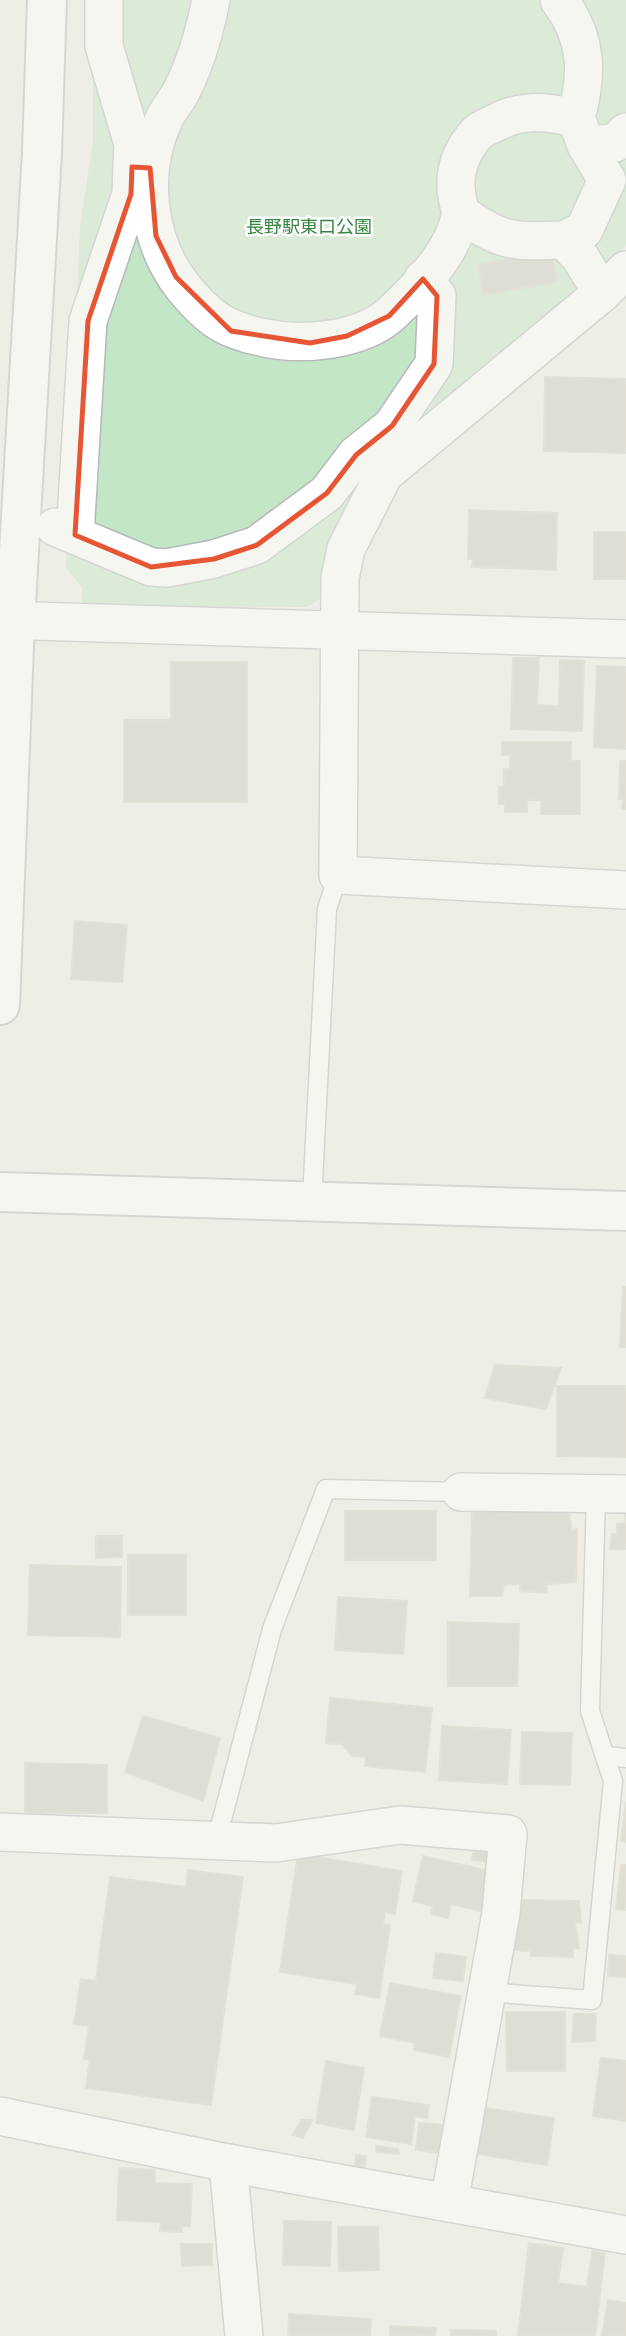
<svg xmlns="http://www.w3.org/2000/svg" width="626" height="2336" font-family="Lato,'Noto Sans JP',sans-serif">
<rect width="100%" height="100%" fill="#efeee6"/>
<path fill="#c3e6c7" d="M93 0H626V245L372 473 329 584 320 599 307 607 82 606V588L66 568 80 226 93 140Z"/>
<g fill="#cac9c2" stroke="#d4d1c4" stroke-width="2">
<path d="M552 251 557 282 483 295 478 265Z"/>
<path d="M545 377 626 379V453L544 451Z"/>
<path d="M469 510 557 513 556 570 472 567 473 559H468Z"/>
<rect x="594" y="532" width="32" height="47"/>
<path d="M513 658H539L537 705 559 706 560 660 584 661 582 731 511 729Z"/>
<path d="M171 662H247V802H124V720H171Z"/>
<path d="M597 666 626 667V749L594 747Z"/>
<path d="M502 742H571V761H580V814H541V800H527V812H505V804H499V787H504V769H510V755H502Z"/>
<path d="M620 761H626V809H622L623 799H619Z"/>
<path d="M75 921 127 925 122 982 71 979Z"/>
<path d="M623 1287H626V1347H620Z"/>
<path d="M495 1365 561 1368 546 1409 485 1398Z"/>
<path d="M557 1386H626V1457L557 1456Z"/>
<path d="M472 1509H569L571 1530 577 1529 576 1582 546 1584 547 1593 520 1591V1584L504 1585 502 1596H470Z"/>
<rect x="345" y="1511" width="91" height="49"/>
<path d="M625 1513H626V1549H610L612 1534H617V1524L626 1523Z"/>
<path d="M96 1536H122V1557L96 1558Z"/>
<rect x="128" y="1555" width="58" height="60"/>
<path d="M30 1565 121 1567 120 1637 28 1635Z"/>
<path d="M338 1597 407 1601 403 1654 335 1650Z"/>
<path d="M448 1622 519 1624 517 1686H448Z"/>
<path d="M330 1698 432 1708 425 1772 365 1766 366 1757 352 1756 342 1744 326 1743Z"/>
<path d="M143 1716 220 1738 203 1801 125 1772Z"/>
<path d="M442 1726 511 1730 507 1784 439 1780Z"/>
<path d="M522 1732 572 1733 570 1785 520 1784Z"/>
<path d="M25 1763 107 1765V1813H25Z"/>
<path d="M626 1802V1842L621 1841Z"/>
<path d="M474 1847 501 1851 499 1863 472 1860Z"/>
<path d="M298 1854 402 1871 395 1914 385 1912 383 1924 390 1925 379 1998 355 1994 357 1984 280 1972Z"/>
<path d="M423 1856 494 1872 485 1912 451 1904 448 1918 431 1914 433 1906 413 1901Z"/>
<path d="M621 1865H626V1910L616 1909Z"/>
<path d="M188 1870 243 1877 211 2105 86 2088 90 2059H84L89 2026 74 2024 81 1979 96 1981 110 1877 186 1887Z"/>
<path d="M515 1900 579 1901 581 1923 575 1922 579 1948H573V1957L531 1956V1951L514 1950Z"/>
<path d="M436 1953 466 1957 463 1981 433 1978Z"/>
<path d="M609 1955 626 1956V1977L608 1976Z"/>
<path d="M390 1983 461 1996 449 2057 414 2050 415 2043 380 2036Z"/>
<path d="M506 2012H565V2071H507Z"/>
<path d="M574 2014H596L595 2041 572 2042Z"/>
<path d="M601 2058 626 2061V2121L593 2116Z"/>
<path d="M326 2061 364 2068 354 2130 316 2123Z"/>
<path d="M372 2097 429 2105 427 2118 415 2116 411 2144 366 2137Z"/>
<path d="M484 2108 554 2118 547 2165 477 2154Z"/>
<path d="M301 2120H312L303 2138 293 2135Z"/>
<path d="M419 2123 442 2125 439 2153 416 2150Z"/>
<path d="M376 2146 398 2149 399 2154 377 2152Z"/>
<path d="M356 2155 366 2156 365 2166H355Z"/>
<path d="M119 2168 155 2170V2183L192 2184 190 2226H182V2232L160 2231 161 2222 117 2220Z"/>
<path d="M284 2221 331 2222 330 2266 283 2265Z"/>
<path d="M338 2227H378L379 2270 339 2271Z"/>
<path d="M529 2243 563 2248 558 2283 587 2287 592 2251 605 2253 595 2336H518Z"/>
<path d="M181 2244H212V2265L182 2266Z"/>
<path d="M608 2300 626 2303V2336H602Z"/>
<path d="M289 2314 371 2319 370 2336H288Z"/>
<path d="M390 2326 436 2328 435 2336H390Z"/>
<path d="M451 2330 496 2331V2336H451Z"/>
</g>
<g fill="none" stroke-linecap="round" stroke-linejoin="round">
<g stroke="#b6b8bc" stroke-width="21">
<g id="lane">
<path d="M312 1200 327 909 338 875"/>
<path d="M607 1756 626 1758"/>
<path d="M216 1842 272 1629 326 1489 461 1492"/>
<path d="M486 1992 592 2000 613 1781 590 1711 596 1494"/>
</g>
</g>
<g stroke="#b6b8bc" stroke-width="40">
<g id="street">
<path d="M211 0C205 30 196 62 182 90 177 100 170 108 165 117 139 171 146 240 183 287 209 319 225 330 265 338 303 346 361 341 391 314 418 289 453 253 460 216 461 210 458 203 457 196 453 172 461 151 477 133 481 129 489 126 495 123 523 108 546 112 576 118 588 74 588 38 559 0"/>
<path d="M576 118 586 145 607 180 584 230 564 240 580 257 602 293"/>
<path d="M586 145 615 143 626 132"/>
<path d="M461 213C501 243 515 242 564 240"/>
<path d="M626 270 602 293 384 474 346 549 340 578 338 875 626 890"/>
<path d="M55 527 151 567 167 568 214 559 257 545 327 493 356 455 392 426 434 364 437 296 423 279"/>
<path d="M75 535 88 321 131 194 132 167 133 144 104 46V0"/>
<path d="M0 620 626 639"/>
<path d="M461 1492 626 1494"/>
<path d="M0 1832 276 1843 400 1825 508 1834 501 1913 449 2203"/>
<path d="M0 2116 228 2163 626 2235"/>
<path d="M228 2163 244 2336"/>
</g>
</g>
<g stroke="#b7b9bf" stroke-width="42">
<g id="secondary">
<path d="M0 1005 15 621 42 152 47 0"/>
<path d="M0 1192 626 1211"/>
</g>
</g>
<use href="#lane" stroke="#fff" stroke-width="18"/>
<use href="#street" stroke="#fff" stroke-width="37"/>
<use href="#secondary" stroke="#fff" stroke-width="38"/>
</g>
<path d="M0 0H626V2336H0ZM132 167 150 168 156 236 176 277 231 331 310 343 347 336 389 316 423 279 437 296 434 364 392 426 356 455 327 493 257 545 214 559 151 567 75 535 88 321 131 194Z" fill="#efeee6" fill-opacity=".55" fill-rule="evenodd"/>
<path fill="none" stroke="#e65635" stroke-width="5" stroke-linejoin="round" d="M132 167 150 168 156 236 176 277 231 331 310 343 347 336 389 316 423 279 437 296 434 364 392 426 356 455 327 493 257 545 214 559 151 567 75 535 88 321 131 194Z"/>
<g text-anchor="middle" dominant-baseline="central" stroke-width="5" stroke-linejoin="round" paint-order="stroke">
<g font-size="18" fill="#378442" stroke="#fff">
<text x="309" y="226">長野駅東口公園</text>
</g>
</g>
</svg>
